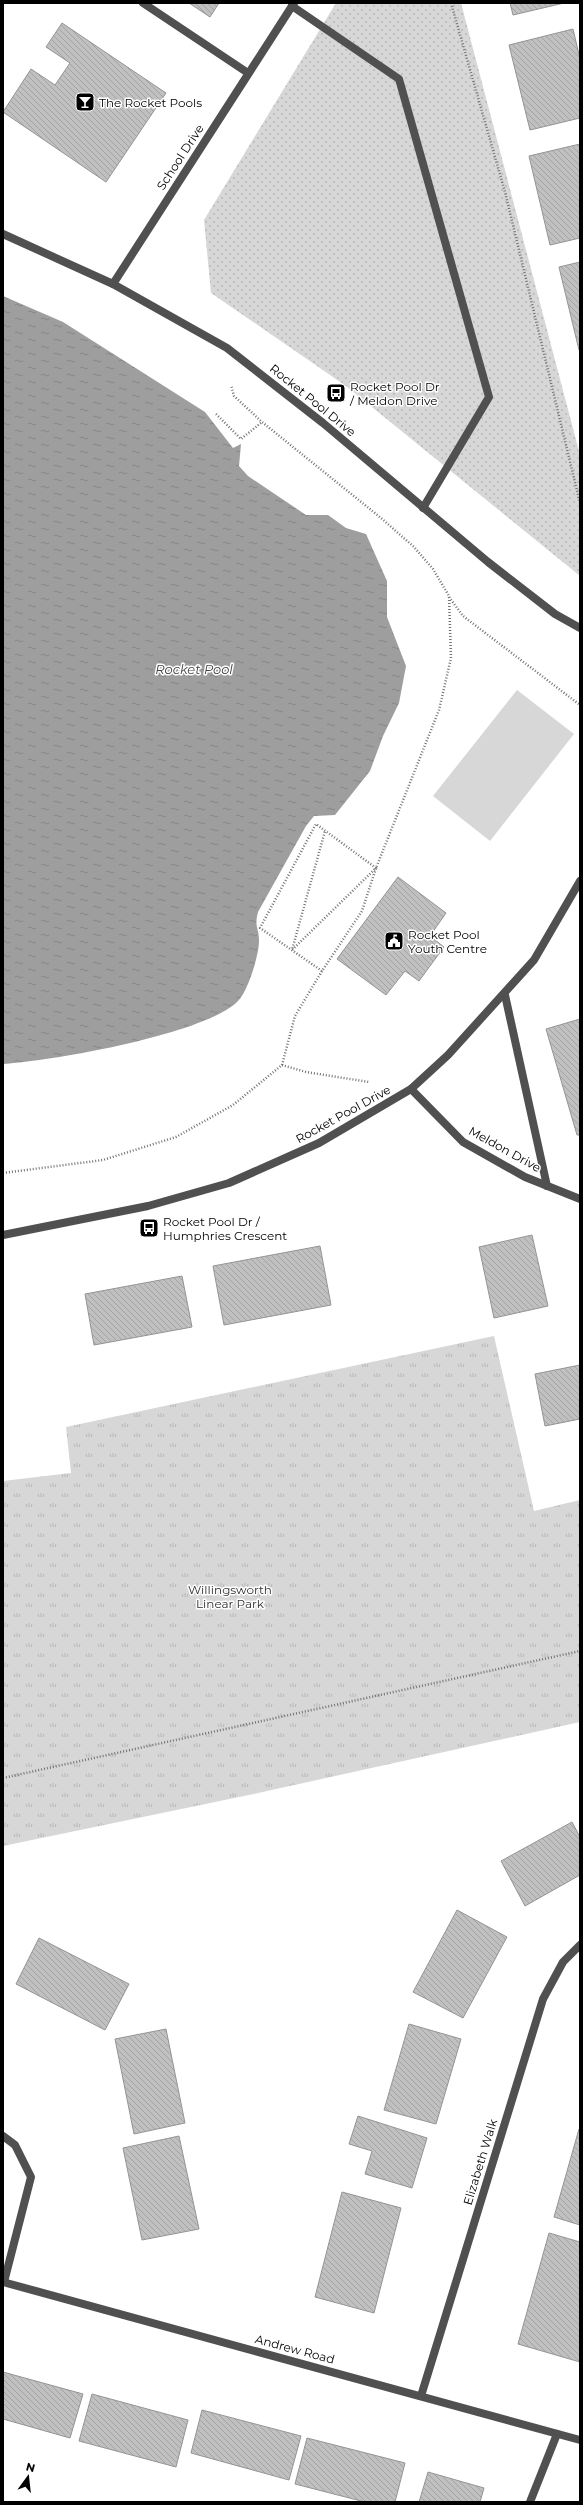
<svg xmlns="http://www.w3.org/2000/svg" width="583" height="2505" font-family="Montserrat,sans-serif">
<defs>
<pattern id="grass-dots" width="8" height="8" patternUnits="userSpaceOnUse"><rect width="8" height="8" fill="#d7d7d7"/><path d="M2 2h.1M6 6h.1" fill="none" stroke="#b7b7b7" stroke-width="1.8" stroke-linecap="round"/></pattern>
<pattern id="park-tufts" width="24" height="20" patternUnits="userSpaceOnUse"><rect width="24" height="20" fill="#d7d7d7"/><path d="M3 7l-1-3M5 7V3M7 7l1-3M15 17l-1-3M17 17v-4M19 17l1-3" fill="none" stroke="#b7b7b7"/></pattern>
<pattern id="water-ripples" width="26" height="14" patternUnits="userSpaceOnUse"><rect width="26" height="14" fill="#9e9e9e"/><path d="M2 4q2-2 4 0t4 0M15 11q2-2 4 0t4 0" fill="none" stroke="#868686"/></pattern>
<pattern id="building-back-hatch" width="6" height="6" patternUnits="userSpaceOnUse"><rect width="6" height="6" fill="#c0c0c0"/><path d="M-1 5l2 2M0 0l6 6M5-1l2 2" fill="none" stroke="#a3a3a3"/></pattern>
</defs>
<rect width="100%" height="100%" fill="#fff"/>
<path fill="url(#grass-dots)" d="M336 3H461L580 455V576L346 386 211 293 204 220Z"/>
<path fill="url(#park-tufts)" d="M494 1336 534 1511 580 1500V1722L258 1793 3 1846V1481L71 1473 66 1427Z"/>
<path fill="#d7d7d7" d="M517 690 574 734 490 841 433 796Z"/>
<path fill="url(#water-ripples)" d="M3 296 63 322 205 412 233 448 241 444 239 466 248 476 306 515H328L346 528 366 534 387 581V617L406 666 399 703 383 736 370 771 335 815 314 816 306 826 258 912C254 927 259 928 259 941 259 955 248 991 238 1001 206 1034 52 1061 3 1064Z"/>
<g fill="url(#building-back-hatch)" stroke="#949494">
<path d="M189 3H219L210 17Z"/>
<path d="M510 3H564L513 15Z"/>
<path d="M62 23 166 93 106 182 3 112 31 69 55 85 70 63 46 47Z"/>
<path d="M573 29 580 59V118L530 130 509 45Z"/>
<path d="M580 144V238L550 245 529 156Z"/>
<path d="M580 262V350H579L559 267Z"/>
<path d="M398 877 446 913 430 936 444 947 419 981 405 971 386 995 337 959Z"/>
<path d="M580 1019V1135H577L546 1029Z"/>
<path d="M532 1235 548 1306 494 1318 479 1247Z"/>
<path d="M320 1246 331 1305 224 1325 213 1266Z"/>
<path d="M182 1276 192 1327 94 1345 85 1294Z"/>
<path d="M580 1365V1419L545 1426 535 1374Z"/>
<path d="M572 1822 580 1837V1875L525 1906 501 1861Z"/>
<path d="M457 1910 507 1937 463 2018 413 1992Z"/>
<path d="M39 1938 129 1984 105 2030 16 1984Z"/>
<path d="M409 2024 461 2039 436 2124 384 2110Z"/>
<path d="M166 2029 185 2123 134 2134 115 2039Z"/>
<path d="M358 2116 427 2138 412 2188 365 2174 372 2151 349 2144Z"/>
<path d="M579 2129H580V2225L554 2217Z"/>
<path d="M179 2136 199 2229 142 2240 123 2148Z"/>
<path d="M342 2192 401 2208 374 2313 315 2297Z"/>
<path d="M549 2233 580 2242V2362L518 2344Z"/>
<path d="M3 2372 83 2394 70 2438 3 2419Z"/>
<path d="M92 2394 188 2420 176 2467 79 2441Z"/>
<path d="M202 2410 301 2436 289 2480 191 2453Z"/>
<path d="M307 2438 405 2463 395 2502H365L295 2484Z"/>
<path d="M428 2472 484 2488 480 2502H419Z"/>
</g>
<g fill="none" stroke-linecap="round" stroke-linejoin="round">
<g stroke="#727272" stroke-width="2.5" stroke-dasharray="1 2" stroke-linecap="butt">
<path d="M451 3 505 192 580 503"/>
<path d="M216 414 241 439 262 422"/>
<path d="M449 597 463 616 580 705"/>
<path d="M322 971 260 928 316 824 376 868 292 950 325 831"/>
<path d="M282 1065 306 1072 369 1082"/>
<path d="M3 1173 103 1160 176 1137 233 1105 282 1065 295 1016 322 971 362 911 376 868 439 710 451 658 449 596 433 569 414 547 381 518 262 422 234 396 231 385"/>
<path d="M3 1778 580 1651"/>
</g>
<g stroke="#505050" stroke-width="8">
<path d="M143 3 248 73"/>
<path d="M292 6 399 79 489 397 423 508"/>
</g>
<g stroke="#505050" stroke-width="8">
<path d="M3 234 113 284 227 348 323 423 488 562 555 614 580 628"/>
<path d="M113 284 294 3"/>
<path d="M505 995 547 1186"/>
<path d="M411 1089 463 1142 525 1177 580 1199"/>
<path d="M3 1235 148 1206 229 1183 319 1143 411 1089 448 1055 534 960 580 881"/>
<path d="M3 2136 15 2145 31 2177 4 2282"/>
<path d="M3 2282 580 2440"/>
<path d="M421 2396 543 1999 563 1962 580 1945"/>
<path d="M530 2502 557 2434"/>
</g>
</g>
<defs>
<g id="bar-square" transform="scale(1)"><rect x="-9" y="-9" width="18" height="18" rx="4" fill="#000" stroke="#fff"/><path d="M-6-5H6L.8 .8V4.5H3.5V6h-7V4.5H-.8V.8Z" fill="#fff"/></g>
<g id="bus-square" transform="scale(1)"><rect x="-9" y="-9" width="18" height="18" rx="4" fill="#000" stroke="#fff"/><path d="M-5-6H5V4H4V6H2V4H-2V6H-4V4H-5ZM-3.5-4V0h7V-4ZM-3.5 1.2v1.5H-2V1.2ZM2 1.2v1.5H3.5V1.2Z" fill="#fff"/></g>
<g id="civic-square" transform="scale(1)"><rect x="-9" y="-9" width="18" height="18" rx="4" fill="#000" stroke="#fff"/><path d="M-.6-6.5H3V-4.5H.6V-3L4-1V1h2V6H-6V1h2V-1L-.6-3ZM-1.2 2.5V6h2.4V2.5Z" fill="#fff"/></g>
</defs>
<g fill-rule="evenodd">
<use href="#bar-square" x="85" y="102"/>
<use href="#bus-square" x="336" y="393"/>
<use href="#civic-square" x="394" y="941"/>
<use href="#bus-square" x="149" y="1228"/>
</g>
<g text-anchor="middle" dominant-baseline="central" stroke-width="3" stroke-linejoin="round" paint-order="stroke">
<g font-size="12" fill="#000" stroke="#fff" text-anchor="start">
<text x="99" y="102">The Rocket Pools</text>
<text x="350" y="386">Rocket Pool Dr<tspan x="350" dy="14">/ Meldon Drive</tspan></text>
<text x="408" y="934">Rocket Pool<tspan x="408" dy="14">Youth Centre</tspan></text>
<text x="163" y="1221">Rocket Pool Dr /<tspan x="163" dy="14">Humphries Crescent</tspan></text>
</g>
<g font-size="12" fill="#000" stroke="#fff">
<text transform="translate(180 157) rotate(-57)">School Drive</text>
<text transform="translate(313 400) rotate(39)">Rocket Pool Drive</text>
<text transform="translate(343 1114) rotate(-29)">Rocket Pool Drive</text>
<text transform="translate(505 1149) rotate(29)">Meldon Drive</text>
<text transform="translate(480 2162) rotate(-73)">Elizabeth Walk</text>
<text transform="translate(295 2349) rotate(15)">Andrew Road</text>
</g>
<g font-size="12" fill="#2e2e2e" stroke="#fff">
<text x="230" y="1589">Willingsworth<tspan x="230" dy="14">Linear Park</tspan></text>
</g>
<g font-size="13" font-style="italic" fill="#3f3f3f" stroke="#fff">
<text x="194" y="669">Rocket Pool</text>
</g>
</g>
<rect width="583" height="2505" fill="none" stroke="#000000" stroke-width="8"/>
<g transform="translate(28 2477) rotate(15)" stroke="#ffffff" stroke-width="3" paint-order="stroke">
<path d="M0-3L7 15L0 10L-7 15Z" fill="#000000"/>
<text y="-6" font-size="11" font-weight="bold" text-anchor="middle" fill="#000000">N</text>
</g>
</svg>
